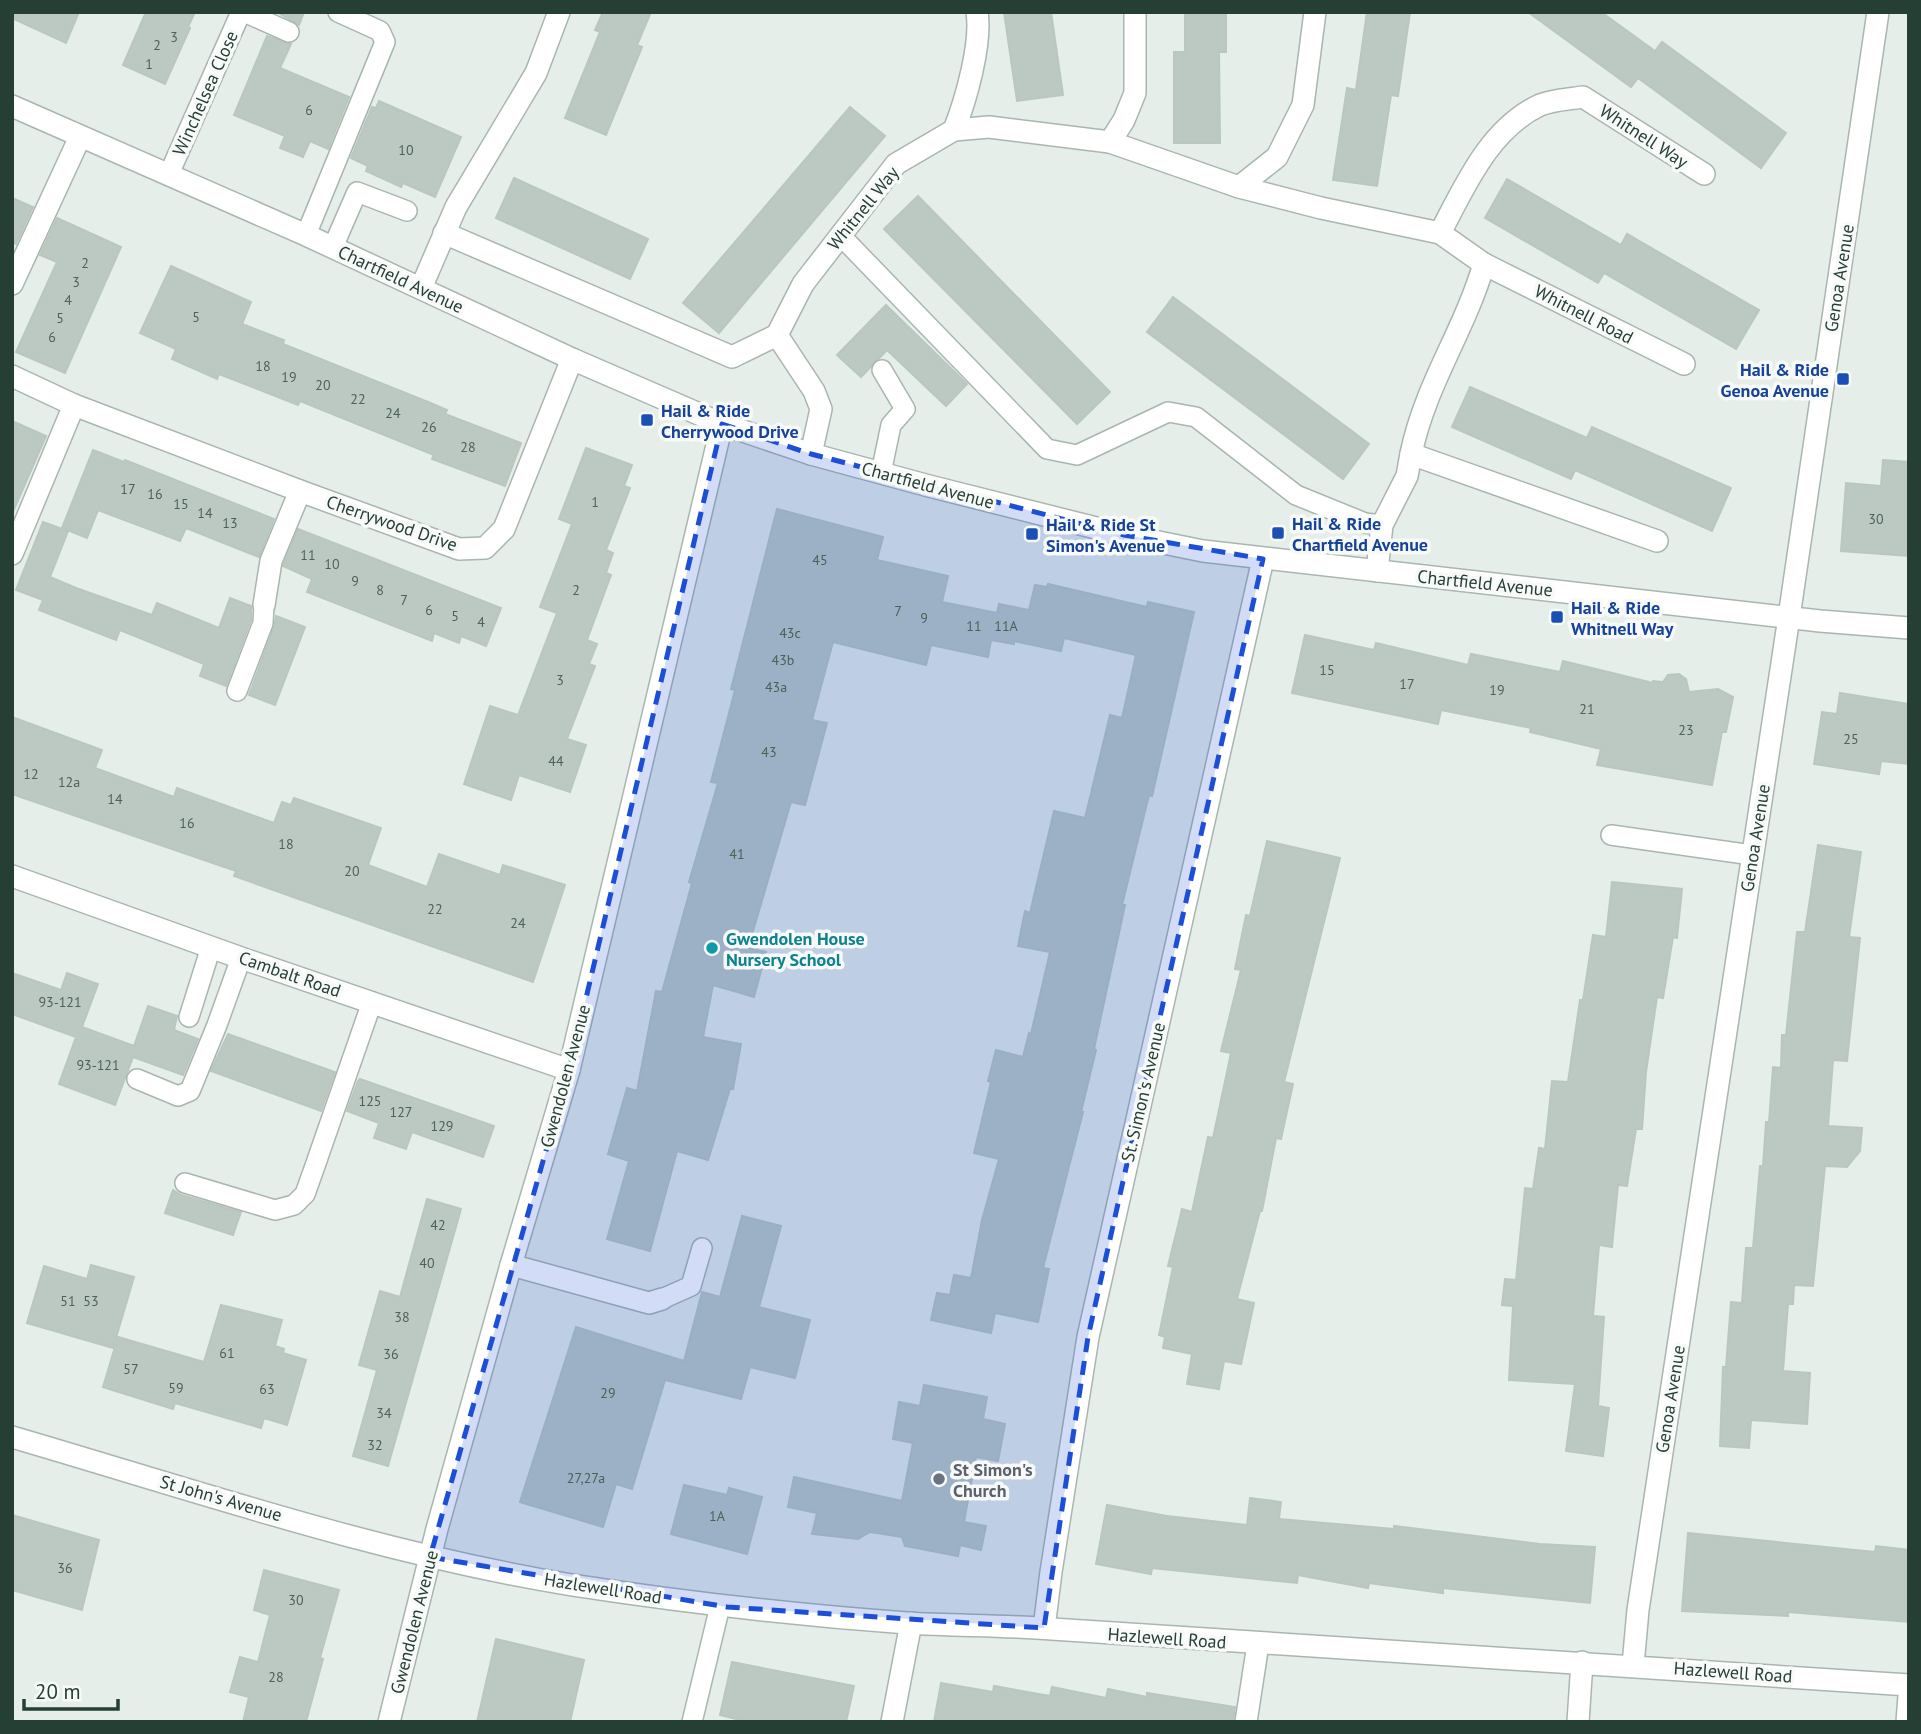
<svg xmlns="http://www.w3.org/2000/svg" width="1921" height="1734" font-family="'PT Sans',sans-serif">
<rect width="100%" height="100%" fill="#e6eee9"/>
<g fill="#bcc9c2" stroke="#b9c7bf" stroke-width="2">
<path d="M12 12H79L66 43 12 18Z"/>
<path d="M146 12H195L188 27 190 28 165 84 123 65Z"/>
<path d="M277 12H304L299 25Z"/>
<path d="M603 12H651L637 45 642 47 606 135 565 118 600 32 595 30Z"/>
<path d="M1004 12H1051L1063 95 1017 101Z"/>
<path d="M1185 12H1226V52H1219L1220 143H1174V52H1185Z"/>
<path d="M1367 12H1410L1398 96 1391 95 1377 186 1333 180 1347 88 1356 90Z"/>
<path d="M1528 12H1601L1655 51 1662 42 1786 133 1761 168 1638 78 1631 87Z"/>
<path d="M267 36 291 44 280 68 349 97 328 149 310 141 303 157 280 148 285 136 234 115Z"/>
<path d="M379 101 461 137 435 197 403 183 401 187 366 171 368 166 351 158 372 107 376 108Z"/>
<path d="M850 107 885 136 719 333 683 303Z"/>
<path d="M514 178 648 239 630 279 496 218Z"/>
<path d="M1507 179 1621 245 1627 234 1759 310 1736 349 1604 273 1598 283 1485 218Z"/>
<path d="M918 196 1110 392 1077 424 884 229Z"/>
<path d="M12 198 33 207 16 244 12 242Z"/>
<path d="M57 218 121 247 65 373 16 352 57 262 40 255Z"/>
<path d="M171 266 251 302 242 324 284 340 283 344 428 402 447 410 445 414 521 443 505 486 432 459 434 455 300 401 298 405 219 374 217 379 172 359 176 349 140 333Z"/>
<path d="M1173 297 1369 444 1343 479 1147 332Z"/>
<path d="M886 305 967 384 946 406 887 350 861 377 837 355Z"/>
<path d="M1470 387 1587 438 1592 427 1731 488 1712 531 1575 470 1571 479 1452 427Z"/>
<path d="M12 421 46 436 12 514Z"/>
<path d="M586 448 632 465 624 486 630 488 606 550 613 553 606 573 611 575 587 640 597 644 589 664 595 666 567 739 586 745 570 792 519 775 511 800 464 784 490 706 518 715 557 613 540 607 572 524 559 519Z"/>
<path d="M93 450 124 462 125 460 274 519 259 557 186 528 180 541 98 510 87 538 62 528Z"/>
<path d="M1883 460 1909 462V556L1841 551 1846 483 1881 486Z"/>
<path d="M777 509 883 537 877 560 948 576 942 602 997 613 999 604 1029 610 1035 585 1047 587 1048 584 1147 607 1148 602 1194 612 1152 796 1149 795 1122 905H1125L1094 1049 1096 1050 1081 1112H1083L1043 1268 1049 1269 1038 1322 995 1313 991 1333 931 1320 937 1293 950 1295 954 1275 971 1278 982 1220 999 1159 974 1153 991 1082 988 1081 996 1050 1023 1057 1029 1033 1031 1034 1050 952 1018 946 1025 911 1030 913 1054 811 1085 818 1110 715 1122 718 1136 655 1064 638 1061 651 1014 641V644L991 640 988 657 931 645 926 665 833 642 812 720 827 723 805 805 791 802 748 948 766 952 754 997 713 985 703 1037 741 1044 733 1089H730L708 1160 677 1151 650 1251 607 1239 629 1161 608 1154 627 1088 637 1091 656 991 662 992 692 883 689 882 718 783 711 782 735 690 731 689Z"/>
<path d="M43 522 68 531 50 577 76 588 152 615 157 603 219 628 230 598 251 606V620L226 686 200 676 204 664 120 630 116 640 39 610 43 600 16 590Z"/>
<path d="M298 529 501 608 486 646 461 636 459 643 434 633 432 641 307 592 312 579 283 566Z"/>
<path d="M276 616 305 627 275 705 249 695 274 627Z"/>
<path d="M1305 635 1374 650 1376 643 1468 665 1471 654 1560 672 1563 661 1653 683V681L1663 682 1668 675 1679 674 1686 679 1689 692 1718 689 1733 697 1726 732H1722L1712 785 1597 765 1601 749 1530 732 1531 728 1441 710 1438 724 1292 693Z"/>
<path d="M1840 693 1909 704V764L1881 761 1879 774 1814 764 1822 712 1837 714Z"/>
<path d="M12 717 102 750 95 768 174 797 177 788 274 823 282 802 291 805 294 798 381 828 368 865 427 887 439 854 500 875 503 865 565 885 533 982 234 876 236 871 12 794Z"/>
<path d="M1267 841 1340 858 1284 1082 1293 1084 1281 1139 1276 1138 1262 1211H1260L1237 1299 1254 1303 1241 1364 1224 1361 1219 1389 1187 1384 1192 1354 1163 1348 1165 1337 1159 1335 1173 1267 1168 1266 1182 1209 1192 1212 1208 1137 1213 1138 1231 1053 1221 1051 1241 970 1235 969 1246 915 1250 916Z"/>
<path d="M1818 845 1861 852 1849 937 1860 938 1847 1061 1833 1060 1828 1126 1862 1128 1860 1151 1847 1167 1825 1166 1813 1286 1794 1285 1793 1304H1788L1783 1371 1810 1373 1807 1424 1751 1420 1749 1448 1720 1446 1723 1367H1726L1731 1302 1742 1303 1746 1248H1753L1760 1166H1763L1766 1122H1769L1773 1067 1781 1068 1782 1035H1786L1797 932H1805Z"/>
<path d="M1612 882 1682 889 1677 938 1673 937 1663 998 1657 997 1646 1072 1642 1129H1636L1627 1186 1618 1185 1612 1247 1599 1245 1593 1316 1604 1317 1598 1406 1609 1408 1603 1456 1566 1451 1575 1384 1509 1380 1513 1306 1502 1305 1505 1279 1516 1280 1525 1188 1533 1189 1539 1148 1545 1149 1552 1081 1568 1082 1580 1000H1583L1593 935 1606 937Z"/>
<path d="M12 973 61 990 67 973 98 984 82 1027 134 1046 148 1006 177 1016 174 1030 198 1039 183 1075 133 1057 115 1105 59 1084 76 1037 12 1014Z"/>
<path d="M228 1034 335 1072 321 1111 211 1071Z"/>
<path d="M360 1079 494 1126 483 1157 412 1132 406 1149 374 1138 379 1123 347 1111 358 1081Z"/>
<path d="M173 1190 181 1195 241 1212 233 1235 165 1213Z"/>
<path d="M427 1199 461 1209 388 1466 353 1456 377 1370 359 1365 380 1291 400 1297Z"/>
<path d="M742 1216 781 1226 759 1307 810 1320 795 1378 750 1367 741 1399 665 1380 632 1489 616 1484 603 1527 520 1502 576 1327 684 1361 702 1292 720 1297Z"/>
<path d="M91 1265 134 1277 113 1348 27 1323 44 1266 87 1279Z"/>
<path d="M221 1305 282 1320 275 1346 284 1349 283 1353 306 1360 287 1425 264 1418 261 1428 175 1403 173 1409 103 1387 118 1337 204 1362Z"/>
<path d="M924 1385 987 1397 983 1419 1005 1424 998 1461 976 1457 964 1522 986 1526 981 1550 960 1545 958 1556 905 1546 902 1537 870 1532 858 1539 812 1534 817 1513 788 1507 794 1477 902 1501 913 1443 893 1439 899 1402 920 1406Z"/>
<path d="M684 1485 727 1495 729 1488 762 1497 747 1554 671 1534Z"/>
<path d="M1250 1498 1281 1502 1279 1519 1394 1529V1526L1540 1544 1595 1547 1590 1603 1443 1588V1593L1369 1583 1368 1588 1298 1575 1297 1583 1152 1568 1151 1574 1096 1564 1107 1505 1167 1516 1247 1525Z"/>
<path d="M12 1515 99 1540 82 1610 12 1590Z"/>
<path d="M1688 1533 1875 1552 1876 1546 1909 1550V1622L1788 1612V1616L1682 1611Z"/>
<path d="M264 1570 339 1590 320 1658 323 1659 306 1722H243L249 1697 230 1692 240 1657 258 1662 270 1615 254 1610Z"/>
<path d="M496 1639 584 1660 570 1722H477Z"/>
<path d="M732 1662 854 1686 846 1722H748L720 1715Z"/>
<path d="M941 1683 993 1692 994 1686 1050 1696 1052 1687 1106 1698 1108 1689 1147 1697V1693L1235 1707 1233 1722H934Z"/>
</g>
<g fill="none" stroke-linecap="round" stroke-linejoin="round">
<g stroke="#a9b6af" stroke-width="22">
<g id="lane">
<path d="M244 12 289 32"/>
<path d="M169 174 241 12"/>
<path d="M306 235 385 42 380 31 338 12"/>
<path d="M840 235 1047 449 1077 455 1168 412 1196 417 1296 495 1365 523 1382 525"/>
<path d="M333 247 357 192 407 211"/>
<path d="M881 473 891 425 905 409 882 370"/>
<path d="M237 691 263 623 264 605"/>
<path d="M1611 835 1752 855"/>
<path d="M189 1017 211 947"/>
<path d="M137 1079 178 1096 190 1091 217 1025 241 958"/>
<path d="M185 1183 275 1210 294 1205 305 1194 315 1166 372 1002"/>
<path d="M662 1299 691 1286 702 1248"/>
<path d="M692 1722 720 1606"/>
</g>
</g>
<g stroke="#a9b6af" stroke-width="24">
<g id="street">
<path d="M12 106 306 235 572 359 722 424 811 454 929 486 1124 535 1203 551 1820 621 1909 628"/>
<path d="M954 130C966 100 982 43 977 12"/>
<path d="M1110 142 1239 187 1277 157 1303 105 1315 12"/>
<path d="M1239 187 1321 208 1440 233C1465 186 1489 129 1540 105 1553 100 1570 99 1583 97L1704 174"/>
<path d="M444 233 732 357 777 335"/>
<path d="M1484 264 1684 364"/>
<path d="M12 284 80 137"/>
<path d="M421 288 456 207 536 73 559 12"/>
<path d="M12 376 74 405"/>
<path d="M811 454 821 409 814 391 777 335 803 284 896 164 954 130 989 127 1110 142 1124 120 1135 93V12"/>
<path d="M1411 454C1425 385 1464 332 1484 264L1440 233"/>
<path d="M12 554 74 405 300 491"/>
<path d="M1377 571 1382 525 1407 476 1411 454 1657 541"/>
<path d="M264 605 271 561 300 491 459 549 485 548 504 529 572 359"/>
<path d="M12 876 241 958 569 1070"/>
<path d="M511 1265 649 1303 662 1299"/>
<path d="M12 1437C197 1491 381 1554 572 1585 683 1602 795 1615 907 1623 955 1626 1004 1625 1052 1629 1337 1649 1623 1664 1909 1685"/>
<path d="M1044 1628 1051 1572 1088 1337 1263 559"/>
<path d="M1633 1665 1638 1610 1789 617 1878 12"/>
<path d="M389 1722 437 1529 511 1265 569 1070 722 424"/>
<path d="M892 1722 911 1623"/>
<path d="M1246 1722 1258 1644"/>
<path d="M1578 1722 1582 1662"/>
<path d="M1907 1722 1909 1696"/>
</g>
</g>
<use href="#lane" stroke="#fff" stroke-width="19"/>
<use href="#street" stroke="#fff" stroke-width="21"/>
</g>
<path fill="#1d4ed8" fill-opacity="0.2" stroke="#1d4ed8" stroke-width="5" stroke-dasharray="14 9" stroke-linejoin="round" d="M722 424 811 454 1124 535 1263 559 1088 1337 1044 1628 727 1607 430 1557 569 1070Z"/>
<g fill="#1a4fb4" stroke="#f7faf8" stroke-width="2.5">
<rect x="1836" y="372" width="14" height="14" rx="3.5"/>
<rect x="640" y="413" width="14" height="14" rx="3.5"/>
<rect x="1271" y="526" width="14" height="14" rx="3.5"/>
<rect x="1025" y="527" width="14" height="14" rx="3.5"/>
<rect x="1550" y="610" width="14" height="14" rx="3.5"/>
</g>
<circle fill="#0f9aa8" stroke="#f7faf8" stroke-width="2.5" cx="712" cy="948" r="7"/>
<circle fill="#6b7280" stroke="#f7faf8" stroke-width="2.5" cx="939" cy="1479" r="7"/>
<g text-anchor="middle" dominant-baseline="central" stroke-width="7" stroke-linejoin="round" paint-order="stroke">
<g font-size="14" fill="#4c6258">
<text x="174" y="37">3</text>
<text x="157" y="45">2</text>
<text x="149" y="64">1</text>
<text x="309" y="110">6</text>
<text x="406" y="150">10</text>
<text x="85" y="263">2</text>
<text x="76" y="282">3</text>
<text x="68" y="300">4</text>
<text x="196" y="317">5</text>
<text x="60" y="318">5</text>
<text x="52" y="337">6</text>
<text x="263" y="366">18</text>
<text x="289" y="377">19</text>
<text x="323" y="385">20</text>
<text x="358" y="399">22</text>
<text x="393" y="413">24</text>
<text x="429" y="427">26</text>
<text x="468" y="447">28</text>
<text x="128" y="489">17</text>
<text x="155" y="494">16</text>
<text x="595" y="502">1</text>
<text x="181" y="504">15</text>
<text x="205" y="513">14</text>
<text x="1876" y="519">30</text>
<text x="230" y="523">13</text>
<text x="308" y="555">11</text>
<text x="820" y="560">45</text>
<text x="332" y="564">10</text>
<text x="355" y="581">9</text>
<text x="380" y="590">8</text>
<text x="576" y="590">2</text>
<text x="404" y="600">7</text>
<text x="429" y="610">6</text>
<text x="898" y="611">7</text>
<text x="455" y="616">5</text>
<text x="924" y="618">9</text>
<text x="481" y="622">4</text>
<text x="974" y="626">11</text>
<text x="1006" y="626">11A</text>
<text x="790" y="633">43c</text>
<text x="783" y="660">43b</text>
<text x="1327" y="670">15</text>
<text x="560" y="680">3</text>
<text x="1407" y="684">17</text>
<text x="776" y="687">43a</text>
<text x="1497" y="690">19</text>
<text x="1587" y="709">21</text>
<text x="1686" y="730">23</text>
<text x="1851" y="739">25</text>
<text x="769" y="752">43</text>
<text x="556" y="761">44</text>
<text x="31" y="774">12</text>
<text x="69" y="782">12a</text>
<text x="115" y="799">14</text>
<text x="187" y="823">16</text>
<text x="286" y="844">18</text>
<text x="737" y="854">41</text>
<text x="352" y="871">20</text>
<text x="435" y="909">22</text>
<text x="518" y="923">24</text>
<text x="60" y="1002">93-121</text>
<text x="98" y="1065">93-121</text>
<text x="370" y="1101">125</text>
<text x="401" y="1112">127</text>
<text x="442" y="1126">129</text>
<text x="438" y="1225">42</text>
<text x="427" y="1263">40</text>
<text x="68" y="1301">51</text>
<text x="91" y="1301">53</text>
<text x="402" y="1317">38</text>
<text x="227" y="1353">61</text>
<text x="391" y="1354">36</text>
<text x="131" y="1369">57</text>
<text x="176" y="1388">59</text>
<text x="267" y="1389">63</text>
<text x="608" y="1393">29</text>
<text x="384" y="1413">34</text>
<text x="375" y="1445">32</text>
<text x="586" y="1478">27,27a</text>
<text x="717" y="1516">1A</text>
<text x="65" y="1568">36</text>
<text x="296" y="1600">30</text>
<text x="276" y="1677">28</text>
</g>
<g font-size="18" fill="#263f35" stroke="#f7faf8">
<text transform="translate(205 93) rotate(-66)">Winchelsea Close</text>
<text transform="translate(1644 136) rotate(33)">Whitnell Way</text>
<text transform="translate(863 208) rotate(-51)">Whitnell Way</text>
<text transform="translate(1839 278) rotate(-81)">Genoa Avenue</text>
<text transform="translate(401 279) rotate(25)">Chartfield Avenue</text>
<text transform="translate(1584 314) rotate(27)">Whitnell Road</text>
<text transform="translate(928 485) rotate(15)">Chartfield Avenue</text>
<text transform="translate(392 523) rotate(19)">Cherrywood Drive</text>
<text transform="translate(1485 583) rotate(6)">Chartfield Avenue</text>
<text transform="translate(1755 838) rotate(-81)">Genoa Avenue</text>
<text transform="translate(290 974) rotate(19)">Cambalt Road</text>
<text transform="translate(565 1076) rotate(-75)">Gwendolen Avenue</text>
<text transform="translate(1143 1092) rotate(-77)">St. Simon's Avenue</text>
<text transform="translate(1670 1399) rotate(-81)">Genoa Avenue</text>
<text transform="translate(221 1498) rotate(16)">St John's Avenue</text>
<text transform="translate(603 1588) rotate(9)">Hazlewell Road</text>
<text transform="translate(414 1622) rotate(-76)">Gwendolen Avenue</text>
<text transform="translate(1167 1638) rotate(4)">Hazlewell Road</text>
<text transform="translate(1733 1672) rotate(4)">Hazlewell Road</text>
</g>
<g font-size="18" font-weight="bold" fill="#164399" stroke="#f7faf8" text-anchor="start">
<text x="1829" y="369" text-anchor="end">Hail &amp; Ride<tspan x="1829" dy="21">Genoa Avenue</tspan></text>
<text x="661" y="410">Hail &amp; Ride<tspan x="661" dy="21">Cherrywood Drive</tspan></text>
<text x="1292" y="523">Hail &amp; Ride<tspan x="1292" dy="21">Chartfield Avenue</tspan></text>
<text x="1046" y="524">Hail &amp; Ride St<tspan x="1046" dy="21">Simon's Avenue</tspan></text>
<text x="1571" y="607">Hail &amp; Ride<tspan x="1571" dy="21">Whitnell Way</tspan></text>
</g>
<g font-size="18" font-weight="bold" fill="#0d838f" stroke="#f7faf8" text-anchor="start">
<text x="726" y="938">Gwendolen House<tspan x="726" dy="21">Nursery School</tspan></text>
</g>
<g font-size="18" font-weight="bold" fill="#5b616d" stroke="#f7faf8" text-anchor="start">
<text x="953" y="1469">St Simon's<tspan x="953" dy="21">Church</tspan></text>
</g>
</g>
<rect width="1921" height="1734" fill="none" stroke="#263f35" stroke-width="28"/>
<path d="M24 1699v10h94v-10" fill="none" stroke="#263f35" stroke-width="3.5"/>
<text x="35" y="1699" font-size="21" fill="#263f35" stroke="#f7faf8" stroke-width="5" paint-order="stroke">20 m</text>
</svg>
